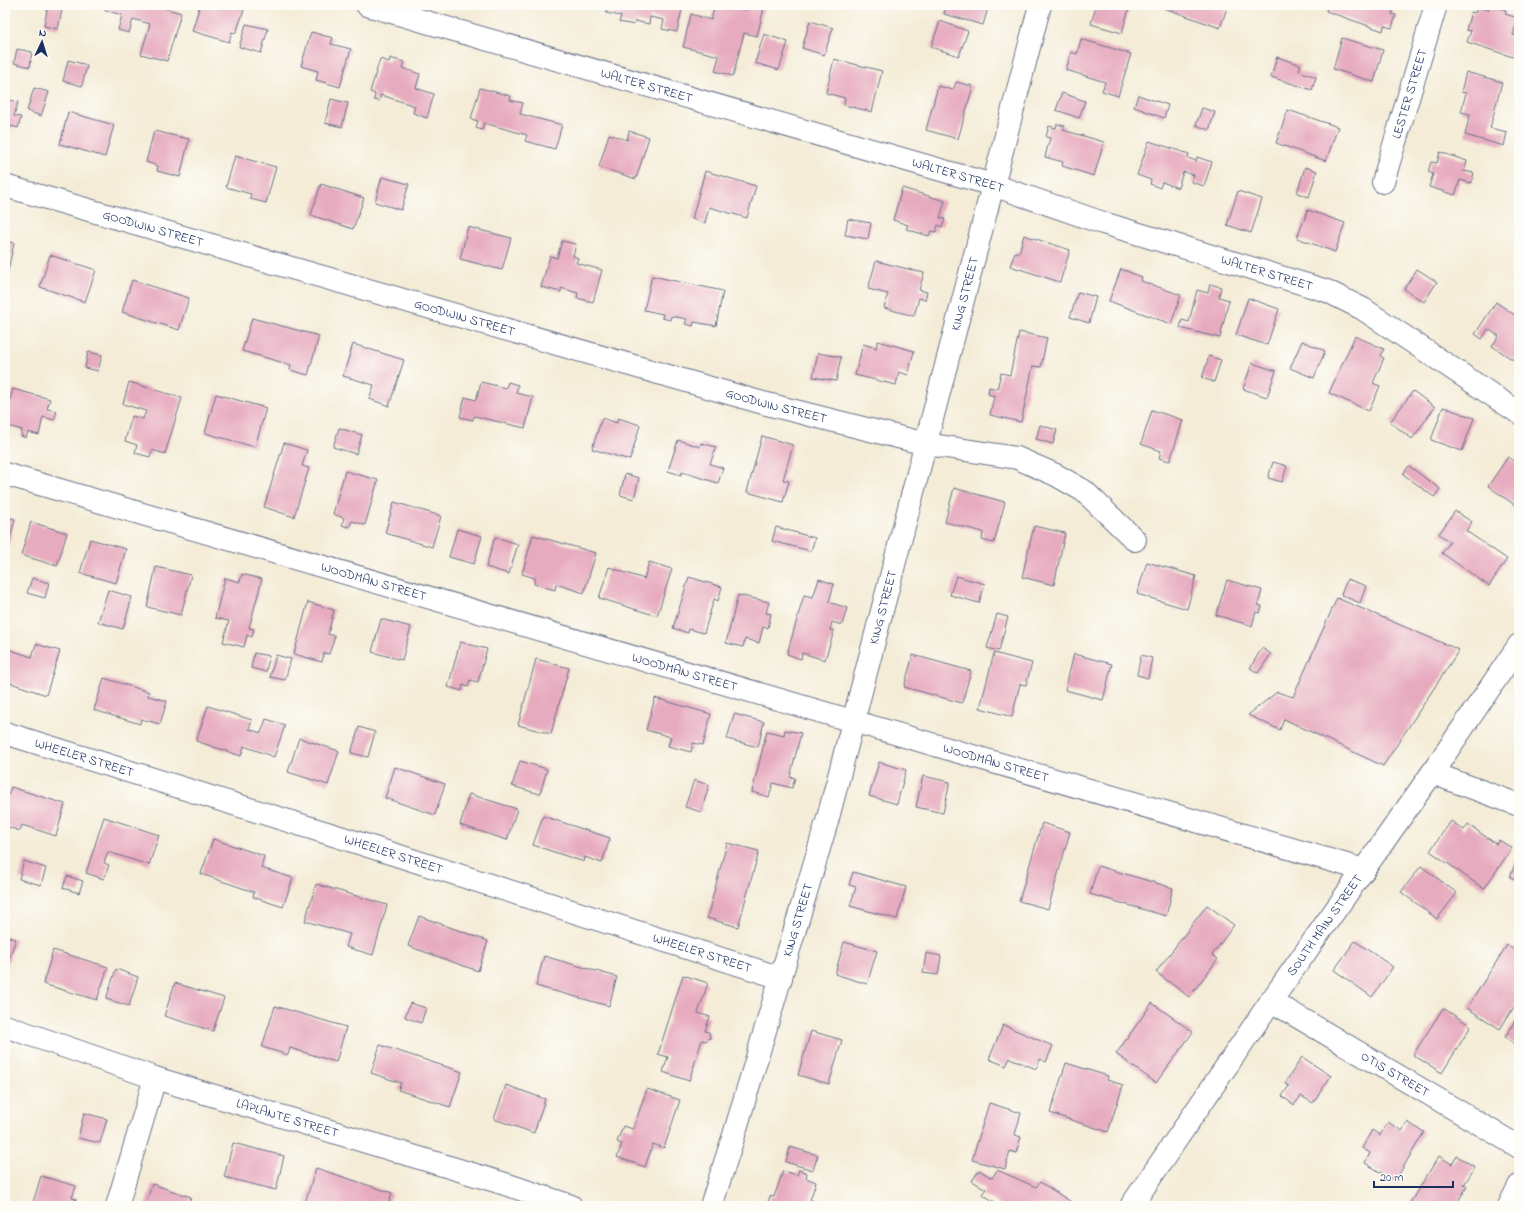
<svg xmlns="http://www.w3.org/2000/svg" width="1524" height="1211" font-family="'Indie Flower',sans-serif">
<rect width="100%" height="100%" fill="#fdfcf7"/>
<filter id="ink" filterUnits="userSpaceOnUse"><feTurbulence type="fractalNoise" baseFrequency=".025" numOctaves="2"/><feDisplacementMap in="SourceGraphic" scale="8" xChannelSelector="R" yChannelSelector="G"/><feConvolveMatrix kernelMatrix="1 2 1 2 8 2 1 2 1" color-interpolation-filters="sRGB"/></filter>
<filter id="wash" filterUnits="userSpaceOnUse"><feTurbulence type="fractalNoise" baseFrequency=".012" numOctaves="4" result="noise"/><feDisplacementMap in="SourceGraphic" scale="16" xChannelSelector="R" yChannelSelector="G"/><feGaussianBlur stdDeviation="0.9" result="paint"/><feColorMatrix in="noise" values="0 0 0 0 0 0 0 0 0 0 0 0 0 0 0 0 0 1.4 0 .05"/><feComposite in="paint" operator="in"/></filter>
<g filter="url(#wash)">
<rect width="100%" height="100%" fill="#f4ecd7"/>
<g id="blocks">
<g fill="#e7abbf">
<path d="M48 5H63L58 29 44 26Z"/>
<path d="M106 5H154L181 13 167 61 141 54 150 24 133 19 129 33 118 30 122 15 105 10Z"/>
<path d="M200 5H207L222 9 223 5H227L244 10 236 33 232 32 229 42 192 31Z"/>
<path d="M608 5 668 6V5H683L677 32 662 29 664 20 650 17 649 24 635 21 634 25 619 22 621 16 606 13Z"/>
<path d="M715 5H729L747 10 748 5 764 8 757 36 744 33 733 76 715 71 719 56 683 47 691 14 711 20Z"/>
<path d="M947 5H984V7L988 8 983 25 944 14Z"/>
<path d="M1096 5H1130L1122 33 1091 24Z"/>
<path d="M1162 5H1228L1220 28 1161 7Z"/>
<path d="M1328 5H1395L1392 14 1396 15 1392 28 1384 26 1383 31 1326 11Z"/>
<path d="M1490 5 1506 10 1505 14 1518 18 1513 35 1519 37V59L1467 42 1471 31 1466 30 1471 12 1475 13 1477 7 1488 10Z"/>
<path d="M810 21 833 28 824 55 802 48Z"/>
<path d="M940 21 968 31 959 56 931 47Z"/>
<path d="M246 24 268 29 261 53 239 47Z"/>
<path d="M311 32 333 38 331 44 351 49 340 87 316 80 318 71 301 66Z"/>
<path d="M764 34 788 42 779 70 755 63Z"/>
<path d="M1342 38 1383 50 1374 82 1333 69Z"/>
<path d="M1081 39 1131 54 1118 96 1102 91 1105 82 1066 70 1071 52 1077 54Z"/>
<path d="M17 49 32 52 30 67 14 63Z"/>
<path d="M1277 57 1301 65 1299 71 1316 77 1312 90 1271 77Z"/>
<path d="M390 58 404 62 402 68 420 74 416 88 434 94 427 118 413 113 415 106 381 95 379 101 374 100 375 94 370 92 380 59 389 62Z"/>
<path d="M834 59 882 71 872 112 844 105 845 98 826 93Z"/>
<path d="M68 60 87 65 82 86 63 81Z"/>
<path d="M1466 72 1502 82 1490 128 1507 132 1504 146 1465 135 1470 114 1461 112 1466 93 1461 92Z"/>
<path d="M956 82 973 86 958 139 926 130 938 86 953 90Z"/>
<path d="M34 88 49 92 41 116 27 111Z"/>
<path d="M480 88 511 96 510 100 523 103 520 114 562 125 555 149 525 141 527 135 484 123 482 130 476 128 478 121 471 119Z"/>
<path d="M1062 93 1085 101 1079 118 1056 110Z"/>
<path d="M1138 95 1168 105 1164 118 1134 107Z"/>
<path d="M5 99 18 102 14 116 21 117 18 128 11 126 8 137 5 136Z"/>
<path d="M331 99 348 103 342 127 325 123Z"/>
<path d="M1202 108 1215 112 1209 130 1196 125Z"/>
<path d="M1288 110 1338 127 1326 161 1276 143Z"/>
<path d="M68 112 114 125 105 157 60 144Z"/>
<path d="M1057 124 1065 126 1063 130 1104 142 1094 176 1062 166 1063 162 1045 157 1050 138 1046 137 1049 126 1056 128Z"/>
<path d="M154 131 189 139 180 177 157 171 158 166 146 162Z"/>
<path d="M629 131 649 137 636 179 599 167 609 134 627 140Z"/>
<path d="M1149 141 1189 154 1188 158 1196 161 1197 157 1212 162 1204 186 1191 182 1194 175 1183 172 1178 188 1162 182 1160 188 1150 184 1151 180 1137 175Z"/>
<path d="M1440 152 1467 161 1464 171 1474 173 1471 183 1460 180 1455 195 1429 187 1433 174 1428 172 1431 162 1437 163Z"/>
<path d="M235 156 276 167 266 203 250 199 251 194 226 187Z"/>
<path d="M1305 167 1317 171 1309 197 1297 193Z"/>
<path d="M705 171 756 186 747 218 709 207 705 223 692 219Z"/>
<path d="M382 177 409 184 401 210 375 202Z"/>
<path d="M321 184 364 198 353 229 311 215Z"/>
<path d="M902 188 945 201 940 218 945 219 942 227 938 225 936 232 931 231 929 236 906 229 908 225 893 220Z"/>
<path d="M1238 191 1262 199 1251 233 1227 225Z"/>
<path d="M1308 210 1345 223 1335 252 1297 238Z"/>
<path d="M848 219 871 223 868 239 845 235Z"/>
<path d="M468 227 511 238 502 270 460 259Z"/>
<path d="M1024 235 1070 250 1060 282 1010 266 1015 252 1019 253Z"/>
<path d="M5 241 14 243 6 280H5Z"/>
<path d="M562 241 576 244 573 256 578 258 576 263 602 270 593 302 577 298 578 293 561 288V292L541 287 550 256 557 258Z"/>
<path d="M50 255 96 270 85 302 40 287Z"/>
<path d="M876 261 924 273 919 290 927 292 925 300 919 298 914 316 884 308 888 294 868 289Z"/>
<path d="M1121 269 1142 277 1141 281 1181 295 1171 324 1109 301Z"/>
<path d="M1417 269 1437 282 1424 302 1404 289Z"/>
<path d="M652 276 723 291 716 326 694 322 693 326 685 324 687 319 671 316 670 320 662 318 663 314 644 310Z"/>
<path d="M132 280 189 298 179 330 122 312Z"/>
<path d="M1210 284 1221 287 1219 297 1229 300 1220 338 1180 328 1182 320 1189 322 1197 290 1208 293Z"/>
<path d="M1078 292 1096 297 1089 323 1070 317Z"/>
<path d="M1248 298 1279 309 1267 345 1236 335Z"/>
<path d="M1496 302 1519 318V354L1515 361 1492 346 1499 336 1488 329 1482 339 1475 334Z"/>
<path d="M252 318 319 336 308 375 290 370 291 365 242 351Z"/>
<path d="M1019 332 1047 338 1041 367 1033 366 1021 422 990 415 994 396 988 394 989 387 997 389 1001 373 1010 375Z"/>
<path d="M1355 336 1384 349 1380 356 1384 358 1373 383 1380 386 1369 411 1329 393Z"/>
<path d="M878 341 914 351 908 375 899 372 896 385 855 375 863 344 876 348Z"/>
<path d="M1302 341 1325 351 1314 378 1290 368Z"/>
<path d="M353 344 404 360 389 406 369 399 374 385 343 376Z"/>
<path d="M88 352 102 355 98 371 85 368Z"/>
<path d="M818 353 841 357 836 381 813 377Z"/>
<path d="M1209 356 1221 360 1214 382 1202 378Z"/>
<path d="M1252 363 1276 371 1267 397 1243 389Z"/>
<path d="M129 382 182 398 165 454 152 450 150 457 135 453 137 445 125 441 132 416 143 419 146 411 123 404Z"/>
<path d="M481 382 506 388 508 382 518 385 516 393 533 397 525 428 474 416 473 420 460 417 465 397 476 400Z"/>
<path d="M13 389 50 399 47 409 57 411 54 420 43 417 39 435 28 432 26 438 21 436 22 430 5 425V417Z"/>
<path d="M1413 391 1435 407 1412 439 1390 422Z"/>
<path d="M216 394 266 408 255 447 205 433Z"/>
<path d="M1443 407 1474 418 1462 451 1431 440Z"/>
<path d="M1152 410 1183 420 1170 461 1159 458 1161 451 1141 444Z"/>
<path d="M602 418 617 423 618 418 640 425 630 460 592 449Z"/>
<path d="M1040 425 1057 430 1053 444 1036 439Z"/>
<path d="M339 428 362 435 356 454 333 447Z"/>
<path d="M762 436 793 445 783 480 789 481 783 502 747 492Z"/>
<path d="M678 440 700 447 701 443 716 447 710 464 723 468 718 483 682 472 681 475 668 471Z"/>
<path d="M284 443 307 450 302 466 309 468 294 517 264 507Z"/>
<path d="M1508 457 1519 465V508L1488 486Z"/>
<path d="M1273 462 1287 466 1282 482 1268 478Z"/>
<path d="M1409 466 1440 489 1434 497 1403 474Z"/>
<path d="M345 471 378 480 365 525 352 521 349 527 342 525 344 518 333 514Z"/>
<path d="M625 474 639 478 634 499 620 495Z"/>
<path d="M954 488 1005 502 994 543 982 540 983 532 945 522Z"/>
<path d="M394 502 441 516 432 547 385 533Z"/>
<path d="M1455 511 1472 522 1466 531 1507 559 1489 586 1442 553 1450 542 1439 534Z"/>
<path d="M5 517 15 519 8 547 5 546Z"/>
<path d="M31 522 67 533 57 566 21 555Z"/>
<path d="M1034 526 1065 533 1054 585 1022 577Z"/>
<path d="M776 527 815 538 811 551 772 541Z"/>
<path d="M457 529 482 536 474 564 449 557Z"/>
<path d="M533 535 596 553 584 593 556 584 555 590 534 584 535 578 522 574Z"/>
<path d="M495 537 518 544 509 574 486 567Z"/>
<path d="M90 539 126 549 116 583 80 573Z"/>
<path d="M649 562 672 569 657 616 599 598 609 567 644 579Z"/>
<path d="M1147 562 1196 576 1187 609 1137 594Z"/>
<path d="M156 567 191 575 181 615 147 607Z"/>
<path d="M242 574 262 579 249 628 254 629 252 637 247 635 244 647 223 642 229 621 215 618 225 578 240 582Z"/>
<path d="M956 576 985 584 979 603 950 595Z"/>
<path d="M689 577 722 587 718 601 714 599 704 633 689 629 688 633 673 628Z"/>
<path d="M32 578 49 583 45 598 27 593Z"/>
<path d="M819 579 834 584 829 602 847 608 842 625 832 622 830 630 834 631 825 660 802 653 801 659 787 654 804 595 813 597Z"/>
<path d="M1347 579 1366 586 1360 603 1341 595Z"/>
<path d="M1227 580 1262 590 1258 605 1262 606 1260 613 1256 612 1252 626 1216 615Z"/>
<path d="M108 590 132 597 123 629 98 622Z"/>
<path d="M738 595 769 602 766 613 771 614 768 628 763 627 759 643 745 639 743 647 726 643Z"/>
<path d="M1337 598 1459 650 1383 766 1284 719 1280 730 1248 715 1277 692 1293 697Z"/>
<path d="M308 602 334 610 328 634 335 636 329 654 324 653 322 662 294 654Z"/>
<path d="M997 614 1008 617 999 651 987 648Z"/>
<path d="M381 619 411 627 402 660 372 652Z"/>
<path d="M460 642 487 649 478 682 470 680 468 687 463 685 462 691 448 687Z"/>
<path d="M36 644 60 651 46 695 5 681V648L32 657Z"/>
<path d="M1262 648 1271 654 1258 673 1250 668Z"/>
<path d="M254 653 269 656 266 672 251 668Z"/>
<path d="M994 653 1032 663 1026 685 1020 684 1012 717 980 708Z"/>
<path d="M1074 654 1112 664 1103 700 1065 690Z"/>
<path d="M276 655 291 659 285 680 270 677Z"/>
<path d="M913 655 971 671 962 703 904 687Z"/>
<path d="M1141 655 1152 658 1148 678 1137 675Z"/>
<path d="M536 659 569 668 551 734 518 725Z"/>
<path d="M104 678 149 692 148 696 167 701 160 724 141 719 140 724 94 710Z"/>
<path d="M655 698 711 714 703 745 693 743 691 752 668 746 671 737 646 730Z"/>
<path d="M208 706 252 720 249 729 261 733 266 719 285 725 274 757 244 746 241 756 196 741Z"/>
<path d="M734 714 764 722 758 747 727 739Z"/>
<path d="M359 727 375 732 368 757 351 753Z"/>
<path d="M785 730 801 733 790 777 795 778 792 788 773 783 769 797 752 792 767 731 784 735Z"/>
<path d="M299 738 339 751 328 785 288 772Z"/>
<path d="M520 761 547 769 540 794 512 786Z"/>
<path d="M879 762 906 770 897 804 869 796Z"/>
<path d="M395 767 445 784 435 815 385 798Z"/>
<path d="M923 776 950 782 943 813 916 807Z"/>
<path d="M694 780 709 785 701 812 685 807Z"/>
<path d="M11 787 65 804 56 836 22 825 20 831 5 826V805Z"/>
<path d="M469 794 517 809 507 840 460 825Z"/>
<path d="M543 816 610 838 602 863 585 857 584 862 533 845Z"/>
<path d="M104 817 159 835 149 865 108 852 104 863 109 865 104 879 86 873Z"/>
<path d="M1451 821 1464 830 1468 824 1496 844 1499 840 1512 848 1484 889 1430 851Z"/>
<path d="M1042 823 1070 832 1048 909 1019 901Z"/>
<path d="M213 839 264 856 261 868 293 878 283 907 253 897 254 892 201 874Z"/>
<path d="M727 843 759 851 738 927 707 918Z"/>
<path d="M1519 854V881L1510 877Z"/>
<path d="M24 861 46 868 41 885 19 879Z"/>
<path d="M1098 866 1173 888 1166 916 1090 894Z"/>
<path d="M1421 866 1457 893 1437 919 1401 892Z"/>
<path d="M853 872 906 887 897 919 850 906 856 887 849 885Z"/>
<path d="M67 876 83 881 79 893 63 888Z"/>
<path d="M316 884 387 905 373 955 346 947 350 934 305 921Z"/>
<path d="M1207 905 1234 925 1212 955 1218 959 1189 997 1156 972Z"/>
<path d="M419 916 488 941 478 971 408 946Z"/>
<path d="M5 936 16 939 5 970Z"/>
<path d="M1355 941 1393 967 1372 997 1334 970Z"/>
<path d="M844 942 877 951 867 984 835 974Z"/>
<path d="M1507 945 1519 953V999L1500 1029 1467 1008Z"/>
<path d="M53 950 108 967 97 1000 43 984Z"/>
<path d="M926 953 941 956 938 975 923 973Z"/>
<path d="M544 956 617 977 609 1006 536 986Z"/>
<path d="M116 969 138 977 129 1006 106 999Z"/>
<path d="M683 975 708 983 698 1013 710 1017 705 1031 709 1032 710 1038 706 1041 702 1040 689 1081 663 1072 668 1057 658 1054Z"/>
<path d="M175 983 224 998 213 1031 164 1016Z"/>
<path d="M410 1003 426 1008 421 1023 405 1017Z"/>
<path d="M1152 1003 1193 1032 1156 1083 1116 1054Z"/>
<path d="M275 1006 346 1027 336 1062 290 1048 288 1055 262 1047Z"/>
<path d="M1443 1008 1471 1026 1442 1073 1413 1055Z"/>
<path d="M1519 1015V1047L1505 1037Z"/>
<path d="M1003 1025 1053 1046 1046 1062 1040 1059 1036 1069 1010 1058 1006 1066 989 1059Z"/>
<path d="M811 1031 842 1040 829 1084 798 1075Z"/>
<path d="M380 1045 462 1072 450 1107 398 1090 401 1083 371 1073Z"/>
<path d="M1302 1057 1331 1076 1313 1103 1301 1096 1294 1105 1282 1096 1289 1086 1285 1083Z"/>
<path d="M1066 1063 1108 1076 1107 1080 1123 1085 1108 1132 1050 1113Z"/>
<path d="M506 1085 545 1099 534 1133 494 1119Z"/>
<path d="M647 1089 680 1100 664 1148 653 1144 645 1167 617 1157 622 1144 617 1142 623 1126 633 1129Z"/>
<path d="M989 1103 1021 1113 1015 1135 1021 1137 1016 1153 1010 1151 1005 1169 972 1160Z"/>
<path d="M84 1113 107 1119 100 1143 78 1138Z"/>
<path d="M1388 1122 1402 1131 1407 1122 1424 1132 1395 1181 1365 1163 1370 1153 1362 1148 1372 1130 1380 1135Z"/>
<path d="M233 1143 284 1156 276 1190 224 1177Z"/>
<path d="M790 1147 818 1155 813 1170 786 1162Z"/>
<path d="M1439 1156 1452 1164 1457 1156 1475 1167 1464 1185 1467 1187 1455 1206H1408Z"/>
<path d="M316 1168 392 1193 388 1206H304Z"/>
<path d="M799 1170 807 1173 806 1178 816 1182 810 1200 819 1202 818 1206 767 1205 770 1196 774 1197 783 1171 797 1175Z"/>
<path d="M979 1170 992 1178 997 1170 1036 1187 1040 1182 1076 1205 1001 1206 982 1194 986 1189 972 1181Z"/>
<path d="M41 1176 76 1186 72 1198 76 1199 74 1206H32Z"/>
<path d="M152 1184 191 1197 188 1206H145Z"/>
</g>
</g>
</g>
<g filter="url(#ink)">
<use href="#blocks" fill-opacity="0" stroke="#677188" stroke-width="1"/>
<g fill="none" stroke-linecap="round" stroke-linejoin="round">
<g stroke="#677188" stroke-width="24">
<g id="minor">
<path id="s1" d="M367 5 993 185 1103 223 1327 291 1363 309 1519 413"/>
<path id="s2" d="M1383 182 1436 5"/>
<path id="s3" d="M5 186 763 403 926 444 1017 458 1056 475 1084 491 1135 540"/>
<path id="s4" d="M5 474 1364 870"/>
<path id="s5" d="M5 733 343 838 781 978"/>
<path d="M1432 773 1519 805"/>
<path id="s6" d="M1271 1001 1519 1147"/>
<path id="s7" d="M5 1026 155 1078 502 1183 571 1206"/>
<path d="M117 1206 155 1078"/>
<path id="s8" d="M711 1206 734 1135 828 818 1040 5"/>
<path d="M1509 1206 1519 1186"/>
</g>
</g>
<g stroke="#677188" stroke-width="24">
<g id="major">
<path id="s9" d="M1131 1206 1271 1001 1432 773 1519 645"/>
</g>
</g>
<use href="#minor" stroke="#fff" stroke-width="22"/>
<use href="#major" stroke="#fff" stroke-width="22"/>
</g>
</g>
<g text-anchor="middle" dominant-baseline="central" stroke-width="3.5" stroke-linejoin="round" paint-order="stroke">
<g font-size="13" fill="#1b2f5e" stroke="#fdfcf7">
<text stroke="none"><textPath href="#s1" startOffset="291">WALTER STREET</textPath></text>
<text stroke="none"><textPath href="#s2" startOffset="92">LESTER STREET</textPath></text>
<text stroke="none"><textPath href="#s1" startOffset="615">WALTER STREET</textPath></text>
<text stroke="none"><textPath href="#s3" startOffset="154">GOODWIN STREET</textPath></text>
<text stroke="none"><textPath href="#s1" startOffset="939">WALTER STREET</textPath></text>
<text stroke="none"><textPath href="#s8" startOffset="947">KING STREET</textPath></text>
<text stroke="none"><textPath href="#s3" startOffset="478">GOODWIN STREET</textPath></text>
<text stroke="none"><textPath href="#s3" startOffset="802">GOODWIN STREET</textPath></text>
<text stroke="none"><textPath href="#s4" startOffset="384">WOODMAN STREET</textPath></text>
<text stroke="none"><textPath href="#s8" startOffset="623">KING STREET</textPath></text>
<text stroke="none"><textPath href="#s4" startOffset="708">WOODMAN STREET</textPath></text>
<text stroke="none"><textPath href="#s5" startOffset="83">WHEELER STREET</textPath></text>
<text stroke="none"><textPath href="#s4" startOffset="1032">WOODMAN STREET</textPath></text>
<text stroke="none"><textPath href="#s5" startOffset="407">WHEELER STREET</textPath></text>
<text stroke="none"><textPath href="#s8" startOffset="299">KING STREET</textPath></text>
<text stroke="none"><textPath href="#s9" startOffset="341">SOUTH MAIN STREET</textPath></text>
<text stroke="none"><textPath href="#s5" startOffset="731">WHEELER STREET</textPath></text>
<text stroke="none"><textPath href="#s6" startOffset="144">OTIS STREET</textPath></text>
<text stroke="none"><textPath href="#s7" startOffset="297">LAPLANTE STREET</textPath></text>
</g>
</g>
<rect width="1524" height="1211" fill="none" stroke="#fdfcf7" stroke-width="20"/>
<g transform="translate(42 42) rotate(4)" stroke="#fdfcf7" stroke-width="3" paint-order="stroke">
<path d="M0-3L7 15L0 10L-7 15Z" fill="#1b2f5e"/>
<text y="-6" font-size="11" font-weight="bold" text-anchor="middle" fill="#1b2f5e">N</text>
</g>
<path d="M1374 1181v6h79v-6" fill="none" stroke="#1b2f5e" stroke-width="2"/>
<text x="1380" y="1181" font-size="12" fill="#1b2f5e" stroke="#fdfcf7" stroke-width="3" paint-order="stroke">20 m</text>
</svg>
